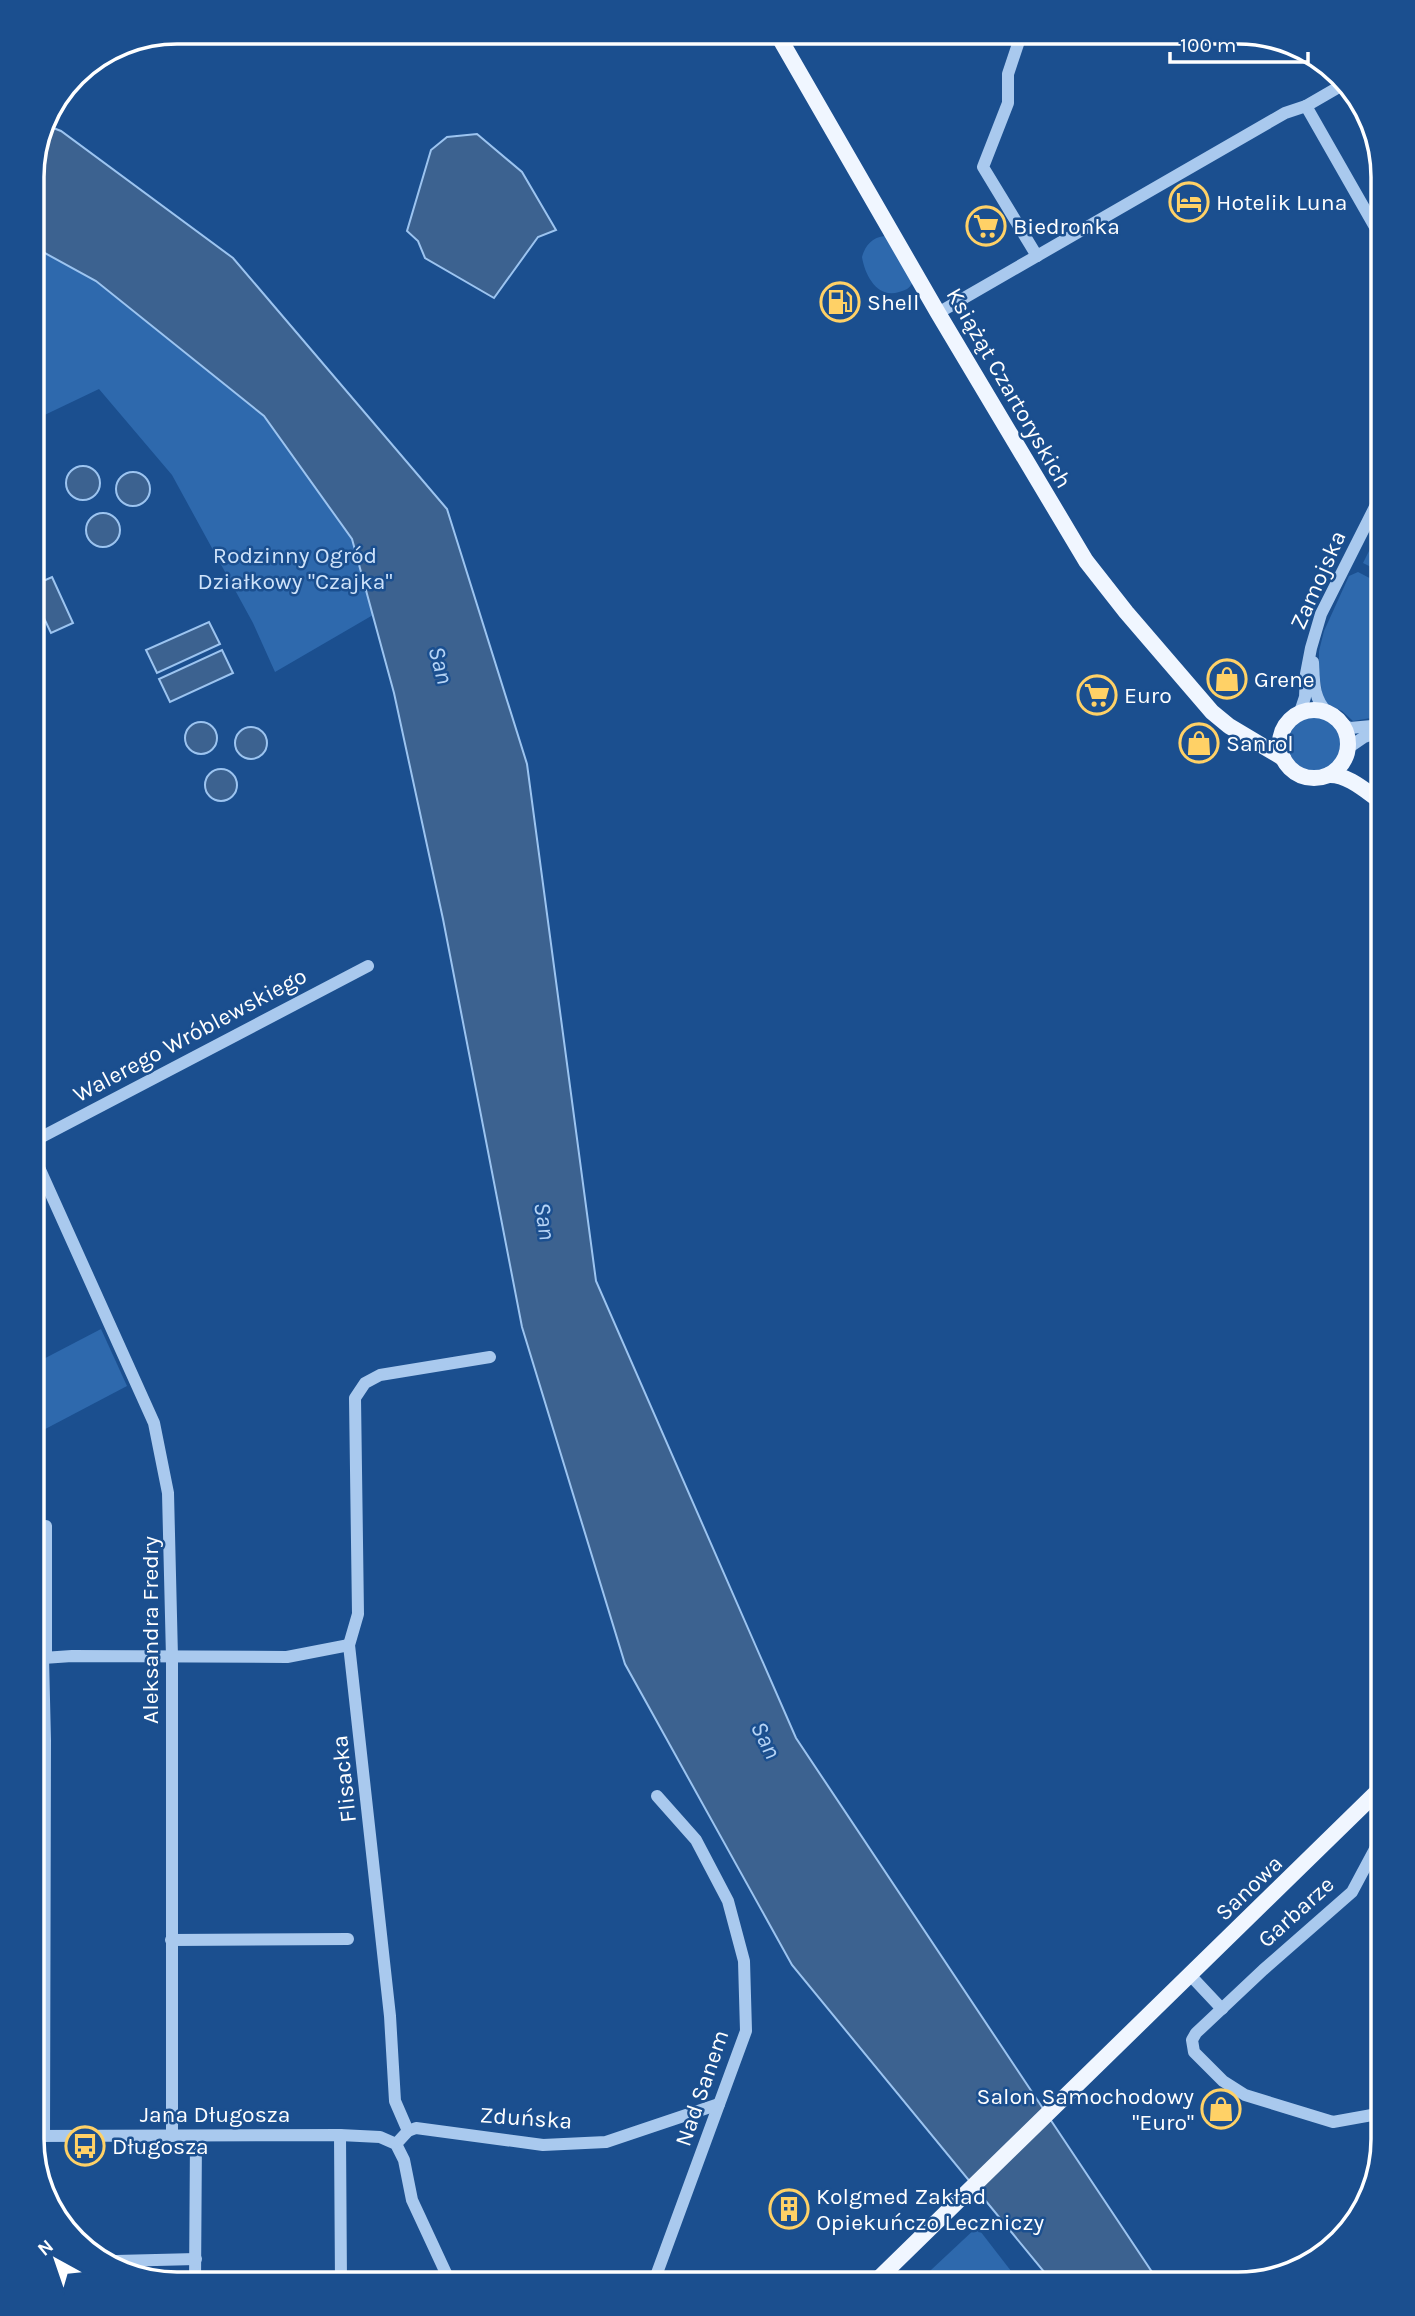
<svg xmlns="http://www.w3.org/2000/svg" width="1415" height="2316" font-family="Karla,sans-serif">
<rect width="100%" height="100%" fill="#1b4f8f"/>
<g fill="#2e69ad">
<path d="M885 236 913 282C909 289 906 290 899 292 878 299 865 276 862 257 865 246 872 237 885 236Z"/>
<path d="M32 246 96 281 264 416 352 539 373 615 275 672 253 623 172 475 99 389 32 421Z"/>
<path d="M1383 523V573L1363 563Z"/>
<path d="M1358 572 1383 585V716L1353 721 1342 711 1327 704 1323 698 1319 673V651L1324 631 1349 576Z"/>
<circle cx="1315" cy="744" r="27"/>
<path d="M101 1329 127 1386 32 1436V1365Z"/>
<path d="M977 2227 1021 2284H916Z"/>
</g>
<g fill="#3c6290" stroke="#9cc4f0" stroke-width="2">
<path d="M43 124 61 131 233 258 447 509 527 764 596 1281 796 1738 1160 2284H1054L792 1965 625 1664 522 1327 443 919 394 693 352 539 264 416 96 281 32 246V167Z"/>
<path d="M477 134 522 172 556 230 538 237 494 298 425 258 418 241 407 231 431 150 447 137Z"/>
<circle cx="83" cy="483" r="17"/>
<circle cx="133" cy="489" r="17"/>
<circle cx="103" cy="530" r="17"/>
<path d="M52 577 73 623 51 633 32 593V586Z"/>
<path d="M209 622 220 644 157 673 146 650Z"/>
<path d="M222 650 233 673 170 702 159 679Z"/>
<circle cx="201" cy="738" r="16"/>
<circle cx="251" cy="743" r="16"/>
<circle cx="221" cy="785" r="16"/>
</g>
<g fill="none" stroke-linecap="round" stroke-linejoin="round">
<g stroke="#a9c9ee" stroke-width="12">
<path d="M1022 32 1008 74V103L983 167 1037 256"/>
<path d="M1306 106 1344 84"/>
<path d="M938 313 1285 113 1306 106 1383 241"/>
<path d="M1313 662C1314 681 1313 698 1327 712"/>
<path d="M1300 712 1305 697 1306 674 1311 648 1321 614 1383 491"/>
<path d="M1342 724 1350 728 1383 725"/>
<path d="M1348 748 1364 737 1383 730"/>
<path d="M32 1142 368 966"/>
<path d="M32 1152 154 1423 168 1493 172 1657V2136"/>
<path d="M32 1662 43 1658 72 1656 287 1657 349 1645"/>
<path d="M1374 1798 1383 1808"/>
<path d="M171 1940 348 1939"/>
<path d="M1191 1976 1222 2009"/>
<path d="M1383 2113 1333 2122 1245 2095 1223 2081 1194 2052 1192 2040 1196 2033 1263 1970 1352 1892 1383 1834"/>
<path d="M408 2131 416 2128 543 2145 606 2142 719 2104"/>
<path d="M340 2135 341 2284"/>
<path d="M32 2136 340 2135 380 2137 396 2144 404 2160 412 2200 451 2284"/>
<path d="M44 2136 45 1741 43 1658 46 1653V1526"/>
<path d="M396 2144 408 2131 395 2101 390 2016 349 1645 358 1614 355 1398 365 1383 380 1375 490 1357"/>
<path d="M116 2261 196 2259"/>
<path d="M195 2284 196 2136"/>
<path d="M653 2284 746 2031 744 1961 728 1901 696 1840 657 1796"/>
</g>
<g stroke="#f0f6ff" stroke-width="16">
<path d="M776 32 938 313 1086 561 1126 612 1212 712 1229 726 1283 758"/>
<circle cx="1314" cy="744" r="34"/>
<path d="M1329 775C1348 774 1368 793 1383 803"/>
<path d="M873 2284 1383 1786"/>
</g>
</g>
<defs>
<g id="hotel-ring" transform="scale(2.0125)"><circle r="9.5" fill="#1b4f8f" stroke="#ffd166" stroke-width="1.5"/><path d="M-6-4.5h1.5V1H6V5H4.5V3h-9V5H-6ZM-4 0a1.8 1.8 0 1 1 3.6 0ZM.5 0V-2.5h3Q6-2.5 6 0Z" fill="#ffd166"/></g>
<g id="supermarket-ring" transform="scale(2.0125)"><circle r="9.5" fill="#1b4f8f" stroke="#ffd166" stroke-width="1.5"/><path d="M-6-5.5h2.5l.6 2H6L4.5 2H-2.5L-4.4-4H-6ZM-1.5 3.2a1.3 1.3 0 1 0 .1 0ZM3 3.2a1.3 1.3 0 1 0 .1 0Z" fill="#ffd166"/></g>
<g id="fuel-ring" transform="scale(2.0125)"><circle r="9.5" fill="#1b4f8f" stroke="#ffd166" stroke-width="1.5"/><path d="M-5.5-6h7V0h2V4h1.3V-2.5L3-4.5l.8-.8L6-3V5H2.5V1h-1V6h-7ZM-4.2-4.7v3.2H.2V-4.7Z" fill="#ffd166"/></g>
<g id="shop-ring" transform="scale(2.0125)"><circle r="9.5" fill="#1b4f8f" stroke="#ffd166" stroke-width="1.5"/><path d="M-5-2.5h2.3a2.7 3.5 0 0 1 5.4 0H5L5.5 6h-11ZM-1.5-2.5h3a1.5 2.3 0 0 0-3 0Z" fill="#ffd166"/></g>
<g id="bus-ring" transform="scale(2.0125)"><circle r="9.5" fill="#1b4f8f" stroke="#ffd166" stroke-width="1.5"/><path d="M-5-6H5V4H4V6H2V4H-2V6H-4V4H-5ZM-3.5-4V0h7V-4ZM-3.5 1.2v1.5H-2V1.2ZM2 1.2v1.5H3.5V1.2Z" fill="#ffd166"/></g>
<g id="building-ring" transform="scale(2.0125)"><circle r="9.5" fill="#1b4f8f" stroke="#ffd166" stroke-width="1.5"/><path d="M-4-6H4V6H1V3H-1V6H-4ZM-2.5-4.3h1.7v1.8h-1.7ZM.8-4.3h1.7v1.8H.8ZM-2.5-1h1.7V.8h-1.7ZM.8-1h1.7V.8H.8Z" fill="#ffd166"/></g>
</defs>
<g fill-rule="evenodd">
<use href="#hotel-ring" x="1189" y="202"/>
<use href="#supermarket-ring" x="986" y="226"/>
<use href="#fuel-ring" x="840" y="302"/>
<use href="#shop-ring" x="1227" y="679"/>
<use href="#supermarket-ring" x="1097" y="695"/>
<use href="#shop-ring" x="1199" y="743"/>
<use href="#shop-ring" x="1221" y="2109"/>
<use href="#bus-ring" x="85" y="2146"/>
<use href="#building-ring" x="789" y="2209"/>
</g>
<g text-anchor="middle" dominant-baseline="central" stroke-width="5" stroke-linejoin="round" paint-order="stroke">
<g font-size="23" fill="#fff" stroke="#1b4f8f" text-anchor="start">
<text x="1216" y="202">Hotelik Luna</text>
<text x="1013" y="226">Biedronka</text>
<text x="867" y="302">Shell</text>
<text x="1254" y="679">Grene</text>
<text x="1124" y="695">Euro</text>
<text x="1226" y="743">Sanrol</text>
<text x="1194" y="2096" text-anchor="end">Salon Samochodowy<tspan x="1194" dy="26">"Euro"</tspan></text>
<text x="112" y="2146">Długosza</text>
<text x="816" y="2196">Kolgmed Zakład<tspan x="816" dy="26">Opiekuńczo Leczniczy</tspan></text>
</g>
<g font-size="23" fill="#fff" stroke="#1b4f8f">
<text transform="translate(1009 388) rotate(60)">Książąt Czartoryskich</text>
<text transform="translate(1318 580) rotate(-66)">Zamojska</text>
<text transform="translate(190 1035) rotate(-28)">Walerego Wróblewskiego</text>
<text transform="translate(150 1630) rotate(-90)">Aleksandra Fredry</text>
<text transform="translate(344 1779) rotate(-96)">Flisacka</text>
<text transform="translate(1249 1888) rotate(-44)">Sanowa</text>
<text transform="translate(1296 1912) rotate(-42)">Garbarze</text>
<text transform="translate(702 2088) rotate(-71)">Nad Sanem</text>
<text x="215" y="2114">Jana Długosza</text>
<text transform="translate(526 2118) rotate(4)">Zduńska</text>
</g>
<g font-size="23" fill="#cfe3fa" stroke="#1b4f8f">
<text x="295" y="555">Rodzinny Ogród<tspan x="295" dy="26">Działkowy "Czajka"</tspan></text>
</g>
<g font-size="24" font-style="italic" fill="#b5d3f5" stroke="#1b4f8f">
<text transform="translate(441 665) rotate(75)">San</text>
<text transform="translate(545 1221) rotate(81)">San</text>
<text transform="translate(766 1740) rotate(63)">San</text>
</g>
</g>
<path d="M0 0H1415V2316H0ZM177 44H1238A133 133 0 0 1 1371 177V2139A133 133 0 0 1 1238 2272H177A133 133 0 0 1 44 2139V177A133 133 0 0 1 177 44Z" fill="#1b4f8f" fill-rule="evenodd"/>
<path fill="none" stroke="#fff" stroke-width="3.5" d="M177 44H1238A133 133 0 0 1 1371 177V2139A133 133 0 0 1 1238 2272H177A133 133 0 0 1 44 2139V177A133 133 0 0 1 177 44Z"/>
<g transform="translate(56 2260) rotate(320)" stroke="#1b4f8f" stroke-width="5" paint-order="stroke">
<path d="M0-5L12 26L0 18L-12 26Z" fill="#ffffff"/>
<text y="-10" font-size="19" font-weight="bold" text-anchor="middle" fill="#ffffff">N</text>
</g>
<path d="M1170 52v10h138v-10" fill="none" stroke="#ffffff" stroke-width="3.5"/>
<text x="1180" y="52" font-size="21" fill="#ffffff" stroke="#1b4f8f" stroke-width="5" paint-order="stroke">100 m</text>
</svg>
